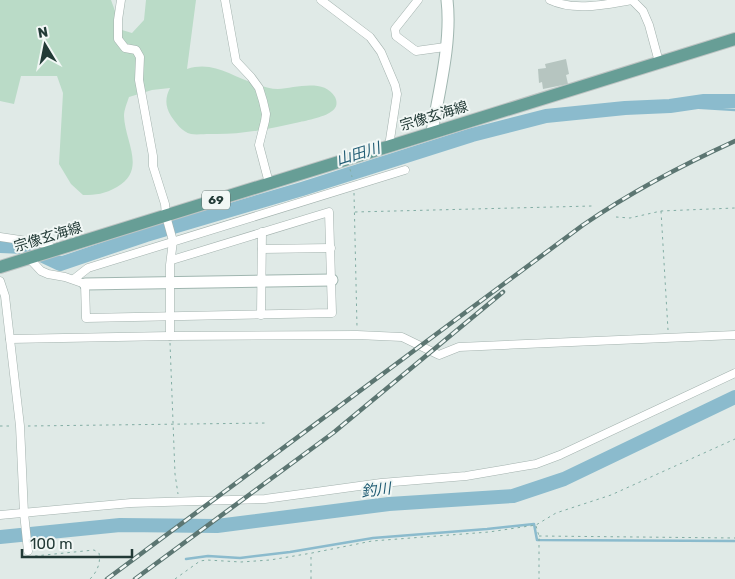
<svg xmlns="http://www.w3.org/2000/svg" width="735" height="579" font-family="Rubik,'Noto Sans JP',sans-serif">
<rect width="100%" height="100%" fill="#e0eae7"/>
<path fill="#badbc7" d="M0 0H111L122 30 132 33 144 20 146 0H196L187 69C215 60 233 78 259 85 265 87 271 89 278 89 295 88 324 78 335 97 337 101 337 105 335 108 330 116 309 120 300 122 270 129 240 135 210 134 204 134 196 135 191 134 182 132 176 123 171 116 165 106 165 98 170 88L152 90 129 97C127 103 124 110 124 116 125 142 147 170 117 187 105 194 96 195 83 195L71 184 59 164 63 93 57 76H21L14 104 0 101Z"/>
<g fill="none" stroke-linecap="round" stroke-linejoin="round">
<g stroke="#8bbbcd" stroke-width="2.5">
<path d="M670 106 735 110"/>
<path d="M186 559 208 556 240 558 290 552 373 538 487 529 534 524 537 540 735 541"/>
</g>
<g stroke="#8bbbcd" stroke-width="14">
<path d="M0 246 24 247 60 264 146 235 302 189 472 135 546 116 625 108 670 106 704 101H735"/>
<path d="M0 537 120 525 217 526 389 504 513 496 564 479 735 397"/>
</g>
</g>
<path fill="#b6c5c0" d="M566 59 569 74 566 75 568 84 543 89 542 82 539 83 538 69 546 68 545 64Z"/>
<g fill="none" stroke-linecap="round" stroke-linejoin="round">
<g stroke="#a3b2ae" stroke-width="9">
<g id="street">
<path d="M121 0 118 20V39L125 48 136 50 140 57 139 80 153 156V166L165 204 166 216 173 241 170 265V336"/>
<path d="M225 0 236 61 251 77 259 88 263 101 266 114 265 121 259 145 269 183"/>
<path d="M321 0 370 37 381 52 395 85 397 94 389 146"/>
<path d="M418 0 395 29 396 36 416 51 445 47"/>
<path d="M550 0C575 12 607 4 632 0"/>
<path d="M632 0 643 11 649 25 659 62"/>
<path d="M0 237 47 244 55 250"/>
<path d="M262 249 331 248"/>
<path d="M29 258 41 271 48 274 65 277 85 284 86 318 332 313 329 212 172 260"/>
<path d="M74 279 88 268 405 170"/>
<path d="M0 281 5 296 20 426 24 513 28 551"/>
<path d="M261 315 262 232"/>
<path d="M10 339 170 336 357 335 402 337 439 355 459 347 735 335"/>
<path d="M0 515 131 503 265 499 381 483 466 476 536 464 560 455 735 373"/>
</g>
</g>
<g stroke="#a0b6b0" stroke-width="13">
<g id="secondary">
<path d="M432 132C439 91 452 41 447 0"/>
<path d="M85 284 332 280"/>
</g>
</g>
<g stroke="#bdc4c3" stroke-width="14">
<path id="primary" d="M0 267 735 39"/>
</g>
<g stroke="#82ada4" stroke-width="1" stroke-dasharray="2.5 4" stroke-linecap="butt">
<path d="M350 169 352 177"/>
<path d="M354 193 357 327"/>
<path d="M661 211 668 330"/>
<path d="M355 212 592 206"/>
<path d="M616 217 630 218 661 211 735 208"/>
<path d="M170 343 175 474 178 494"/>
<path d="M0 426H12"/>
<path d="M28 426 268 423"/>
<path d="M536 526 539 536V579"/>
<path d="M539 536 735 538"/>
<path d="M35 556 94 550 99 553C101 563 97 572 90 579"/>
<path d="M175 579 200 561 207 560 241 562 270 560 312 553 372 541 489 532 536 525 556 513 611 495 735 439"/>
<path d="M311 579V555"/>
</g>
<use href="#street" stroke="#fff" stroke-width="8"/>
<use href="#secondary" stroke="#fff" stroke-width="11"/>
<use href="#primary" stroke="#679e96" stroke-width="12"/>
<g stroke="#5c7672" stroke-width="4.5">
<g id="rail">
<path d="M107 579 583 225C631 192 682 165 735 141"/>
<path d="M135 579 333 433 503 292"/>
</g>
</g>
<use href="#rail" stroke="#f1f7f5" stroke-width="2.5" stroke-dasharray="8" stroke-linecap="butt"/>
</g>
<g text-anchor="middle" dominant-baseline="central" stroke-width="4" stroke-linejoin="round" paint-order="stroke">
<rect fill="#f1f7f5" stroke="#60736f" stroke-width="1" x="202" y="190.5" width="28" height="19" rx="4"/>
<g font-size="12" font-weight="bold" fill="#223a36">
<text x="216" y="200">69</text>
</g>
<g font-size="14" fill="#223a36" stroke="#f1f7f5">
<text transform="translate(434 116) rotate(-17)">宗像玄海線</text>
<text transform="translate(48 237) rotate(-17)">宗像玄海線</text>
</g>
<g font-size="15" font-style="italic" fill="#1f5b73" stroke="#f1f7f5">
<text transform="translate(358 154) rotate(-17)">山田川</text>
<text transform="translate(376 490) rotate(-7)">釣川</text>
</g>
</g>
<g transform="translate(45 45) rotate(350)" stroke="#f1f7f5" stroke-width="4" paint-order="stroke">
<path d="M0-4L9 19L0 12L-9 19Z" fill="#223a36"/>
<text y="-8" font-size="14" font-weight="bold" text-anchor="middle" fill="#223a36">N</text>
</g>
<path d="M22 549v8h110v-8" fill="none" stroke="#223a36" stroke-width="2.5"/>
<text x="30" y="549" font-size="15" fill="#223a36" stroke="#f1f7f5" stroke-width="4" paint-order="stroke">100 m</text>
</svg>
